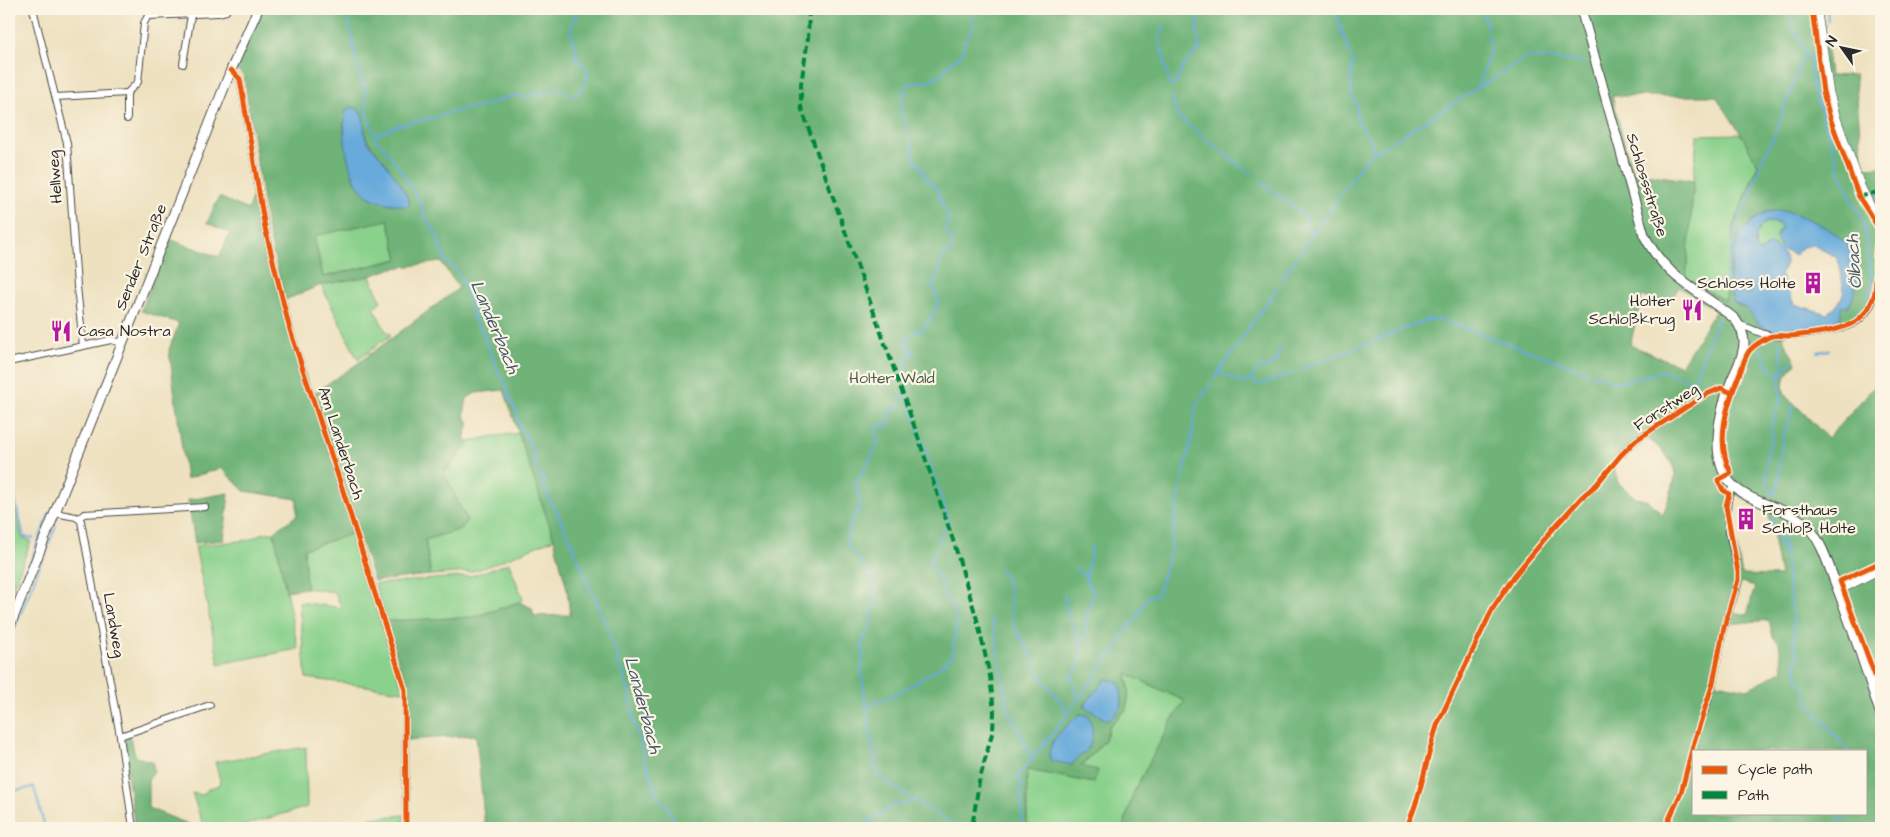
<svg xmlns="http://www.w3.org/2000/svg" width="1890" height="837" font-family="'Architects Daughter',sans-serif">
<rect width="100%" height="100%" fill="#fcf5e5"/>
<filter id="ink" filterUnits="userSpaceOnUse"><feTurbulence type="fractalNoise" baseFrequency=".02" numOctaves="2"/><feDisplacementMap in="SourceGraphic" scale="10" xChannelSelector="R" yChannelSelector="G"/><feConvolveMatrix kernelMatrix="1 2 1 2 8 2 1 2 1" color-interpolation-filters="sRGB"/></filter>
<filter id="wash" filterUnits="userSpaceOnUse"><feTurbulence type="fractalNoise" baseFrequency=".0096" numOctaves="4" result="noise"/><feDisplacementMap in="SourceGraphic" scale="20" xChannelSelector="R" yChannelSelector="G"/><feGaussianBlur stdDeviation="1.12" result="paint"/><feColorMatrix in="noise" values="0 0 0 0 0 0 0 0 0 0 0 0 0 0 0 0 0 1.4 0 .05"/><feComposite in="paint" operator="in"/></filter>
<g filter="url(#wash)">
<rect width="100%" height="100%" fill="#eee1c0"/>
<g fill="#8ad18c" stroke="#5a7e5c">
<path d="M1741 134 1758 165 1734 225 1725 301 1686 278 1697 135Z"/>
<path d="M388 219 398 259 323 277 314 236Z"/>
<path d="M1767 222 1777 223 1782 227 1777 233 1778 244 1781 247 1779 249 1773 245 1766 246 1760 252 1756 250C1754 238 1757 228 1767 222Z"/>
<path d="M370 276 381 301 374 308 385 330 391 335 358 360 321 285Z"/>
<path d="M519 433 554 539 486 567 470 572 431 575 425 540 461 529 444 473 470 442 488 437Z"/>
<path d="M9 482 22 538 31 541 9 598Z"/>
<path d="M274 532 298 649 219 664 195 546 249 540 261 534Z"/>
<path d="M355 533 377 611 403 691 306 678 299 602 342 608 334 592 306 588 304 549Z"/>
<path d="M509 563 523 599 519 602 474 617 386 621 375 584 471 576Z"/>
<path d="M1127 674 1185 701 1172 720 1134 791 1123 828H1027L1026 769 1094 783 1081 767 1105 740 1110 725 1126 710 1129 692Z"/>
<path d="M306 747 307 807 235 828H204L192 793 203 795 208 789 221 784 215 762Z"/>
<path d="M404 815V828H322L320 823Z"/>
</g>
<g fill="#6fb378" stroke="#4d6f52" fill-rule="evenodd">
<path d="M261 9H1822L1830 76 1855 75 1863 168 1881 167V281H1874C1871 314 1855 324 1824 325L1837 321 1841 316 1840 308 1842 305 1850 249 1783 210 1766 212 1754 220 1740 233 1733 258 1729 289 1737 305C1755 308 1755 330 1783 330L1784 341 1796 363C1787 374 1780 380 1785 394L1828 438 1881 379V828H1123L1134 791 1172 720 1185 701 1127 674 1129 692 1126 710 1110 725 1105 740 1081 766 1098 770 1094 783 1027 770V828H485L476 735 408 740 407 690 386 621 474 617 519 602 532 608 534 616 570 615 567 589 554 539 504 390 476 393 467 398 464 415 469 423 464 439 470 442 444 473 467 520 461 529 425 540 431 575 374 581 314 393 357 364 459 288 441 262 393 268 370 276 321 285 285 300 267 227 244 76 235 68ZM1612 96H1716L1741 134 1758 165 1734 225 1725 301 1686 278 1694 181 1632 172ZM362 113 366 138 389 168 407 197 396 204H386L354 180 347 151 343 123ZM388 220 398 259 323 277 314 236ZM1679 287 1716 310 1681 366 1630 345 1642 296 1668 305ZM1644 436C1656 444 1672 457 1675 473 1676 482 1666 505 1663 515L1649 501 1636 498 1618 483 1614 467 1622 456ZM1733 492 1750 502 1768 509 1780 576 1742 575 1729 507ZM1741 582 1755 586 1747 615 1733 612ZM1769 620 1773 637 1779 643 1783 670 1748 689 1716 683 1721 645 1728 624ZM1106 679 1121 687 1122 706 1114 716 1107 720 1088 709 1084 705ZM1079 714 1087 715 1084 752 1076 757 1072 765 1057 737ZM1694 751H1866V813H1694Z"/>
<path d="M256 185 271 267 355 533 304 549 306 588 286 591 274 532 297 515V499L244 491 221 468 186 479 169 350 179 323 141 311 169 239 219 257 230 233 207 223 219 197 248 210Z"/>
<circle cx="1746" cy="289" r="6"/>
<path d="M229 493 224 540 195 543 188 500Z"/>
<path d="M129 735 136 757 153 762 154 772 148 780V808L198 828H135L122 738Z"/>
</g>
<g fill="#67aadb" stroke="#496a83" fill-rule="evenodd">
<path d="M351 107C368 109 362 126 366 138 369 145 376 152 381 157 392 171 404 187 410 204L407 207C393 203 379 204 366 195 347 179 341 132 346 110Z"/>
<path d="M1783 210C1804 216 1837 229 1849 248 1852 253 1853 261 1854 266 1857 284 1857 291 1848 307H1841V316C1829 330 1779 336 1763 327 1757 324 1754 317 1750 313 1746 307 1740 306 1734 303L1729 289 1730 277 1733 258 1740 233 1754 220 1766 212ZM1767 222 1777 223 1782 227 1775 237 1781 247 1779 249 1770 244 1760 252 1756 249C1753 238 1757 228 1767 222ZM1813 245 1836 257 1840 265 1844 292 1838 304 1827 314 1794 304 1780 274C1786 265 1789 261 1782 252L1783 250 1795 255 1803 247ZM1746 282 1750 284 1752 289 1750 294 1747 295 1740 290 1743 283Z"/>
<path d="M1106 679 1117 681 1121 687 1122 706 1114 716 1107 720 1088 709 1084 705Z"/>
<path d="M1079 714 1087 715C1095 726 1095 743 1084 753 1078 757 1076 759 1072 765L1051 761C1043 742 1068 726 1079 714Z"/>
</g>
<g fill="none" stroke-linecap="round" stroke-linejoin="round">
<g stroke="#67aadb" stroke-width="2">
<path d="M347 9 349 26 354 41 352 45C357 54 354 64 361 71V82L366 87C364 103 368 120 376 135"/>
<path d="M578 9C578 14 575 16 573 20 569 32 572 40 577 50L574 57 587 69C588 81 583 90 574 96L557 89 547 93H536L527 97 515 95 478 107 462 109 440 116 399 125 376 135 375 139 382 145 400 169 421 203 424 216 439 238V246L447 263 453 266 458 272 468 295 473 317 483 334 500 375 505 382 508 394 517 413 518 424 525 433 533 452 537 469 544 481V486L550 501 556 510 575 550 589 587 597 600 599 610 606 624 618 657 617 663 624 675V681L629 691 634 722 642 749 646 765 648 768 657 796 668 808 679 828"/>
<path d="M1332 9 1337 17 1350 54"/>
<path d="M1484 9V15L1487 28"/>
<path d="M1827 9 1828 22"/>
<path d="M1165 25 1159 37 1170 86 1175 84 1185 64 1200 48 1197 32 1200 9"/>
<path d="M1805 52 1810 59 1812 86 1836 157 1839 172 1846 184 1851 200 1860 214 1864 225 1872 283 1868 303"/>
<path d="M1811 58 1813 50"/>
<path d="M1353 60 1351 78 1352 94 1357 107V120L1369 137 1374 152"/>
<path d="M1477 88 1491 49 1488 33"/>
<path d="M1172 94 1177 116 1252 175"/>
<path d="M908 135 900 105C904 100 903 98 904 93 906 81 920 81 929 82L934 77 940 76 948 65 963 53 964 42 973 29 972 20 977 9"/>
<path d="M1855 157 1867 189"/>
<path d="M1260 181 1307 218V225L1314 232"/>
<path d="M1876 197H1881"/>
<path d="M1281 280 1366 158 1527 57 1585 62"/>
<path d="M1731 293 1724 289V281L1736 226 1743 206 1749 199 1762 161 1773 138 1805 52 1792 25V19L1787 9"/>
<path d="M1760 350C1769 358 1764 370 1780 376V402L1771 426 1772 437 1768 452 1766 474 1768 488 1774 495C1781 479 1778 472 1780 456 1783 438 1787 422 1794 405"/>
<path d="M1818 352 1829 350"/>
<path d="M1302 369 1430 319 1444 321 1580 369 1586 372"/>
<path d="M1218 372 1241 382 1244 383 1250 380 1259 385 1294 373"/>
<path d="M1592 374 1617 382 1627 381 1663 371 1692 381 1694 380 1718 317"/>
<path d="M1782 375 1792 361"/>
<path d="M1780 376 1782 367 1781 343"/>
<path d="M1213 380 1277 288"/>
<path d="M1250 380 1260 367 1266 369 1271 364 1276 363 1280 347"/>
<path d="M905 388 950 525"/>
<path d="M904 390 909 383 905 369 908 355 914 353 906 343 907 339 918 330H923L936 309 939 299 932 286C937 279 939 266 942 258 944 254 949 252 952 249L951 236 946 232 948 214C937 204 943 187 925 178L923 170 914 159 912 144 910 142"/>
<path d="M9 473 24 537 33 538"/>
<path d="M1182 481 1191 441 1196 405 1211 384"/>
<path d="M1771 518 1777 540 1785 554 1795 637 1794 646 1798 654 1796 666 1797 677 1804 688 1809 704 1848 751"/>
<path d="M1782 521 1785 554"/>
<path d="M938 544 944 528"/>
<path d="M854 553C841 542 848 543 850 530 850 526 849 526 850 522 853 516 859 512 860 505 862 497 854 490 856 482 860 477 877 447 878 442 878 437 875 434 876 429L880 425 886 427 891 419 889 411 891 409 898 408 901 403 900 394"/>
<path d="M857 557 876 584 870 627 862 643 863 656 861 672 877 776 958 828"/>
<path d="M999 568 1004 574 1008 586 1014 627 1032 655 1040 676 1062 703 1066 714"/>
<path d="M1076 569 1086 577"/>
<path d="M1065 595V608L1081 642"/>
<path d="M9 614 50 512"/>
<path d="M992 618 1008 712 1023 738 1032 759"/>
<path d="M9 643 56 526"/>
<path d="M1080 696 1074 690 1075 684 1071 678C1077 665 1086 661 1079 645L1086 636 1085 623 1090 601 1094 595C1093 588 1088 586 1086 579L1092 546"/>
<path d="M867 706 880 700 887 699 915 683 944 664 953 654 956 622 955 612 947 601 940 579 929 562 938 549"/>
<path d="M9 792 34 787 45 828"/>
<path d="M859 828 895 805 916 801"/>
<path d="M1022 828V802L1020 791 1022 784 1017 777 1057 728 1108 658 1114 652 1124 632 1138 616 1146 599 1150 595 1155 596 1158 593 1169 556 1181 485"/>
<path d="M1834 828 1841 818 1852 817 1857 813"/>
</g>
</g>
</g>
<g filter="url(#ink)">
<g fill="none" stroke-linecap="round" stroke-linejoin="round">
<g stroke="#484641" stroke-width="8">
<g id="minor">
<path d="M33 9 67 143 77 286 83 346"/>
<path d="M183 64 191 15"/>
<path d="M231 70 240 79 265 228 290 330 343 491 405 690 406 828"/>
<path d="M127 93V119"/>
<path d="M56 97 127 93 138 82 144 23 148 16 218 13 226 11"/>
<path d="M1740 325C1751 328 1762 335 1773 336 1791 337 1841 332 1856 322 1865 316 1873 304 1875 294 1879 274 1872 251 1881 233"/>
<path d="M1742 354 1770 336"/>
<path d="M9 362 111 340 122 343"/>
<path d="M1621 455 1636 440 1705 395 1721 388 1728 390"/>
<path d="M55 513 76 517 81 521 120 736 133 828"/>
<path d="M79 518 84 514 205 507"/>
<path d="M1705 710 1713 683 1724 627 1738 580V572C1733 545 1719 512 1733 486"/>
<path d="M120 736 210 705"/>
</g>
</g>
<g stroke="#484641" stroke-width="9">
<g id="tertiary">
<path d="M1817 9 1829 91 1836 117 1861 187 1872 209 1881 222"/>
<path d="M1838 591 1881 569"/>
</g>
</g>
<g stroke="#484641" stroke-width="11">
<g id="secondary">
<path d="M1581 9 1644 235C1666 279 1699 290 1735 319 1740 326 1744 334 1744 343 1744 356 1737 368 1732 379 1722 405 1712 440 1722 468 1735 506 1784 501 1809 528 1822 543 1828 564 1835 582 1852 626 1866 670 1881 715"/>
<path d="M9 628 231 70 258 9"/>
</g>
</g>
<use href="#minor" stroke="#fff" stroke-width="6"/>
<use href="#tertiary" stroke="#fff" stroke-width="8"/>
<use href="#secondary" stroke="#fff" stroke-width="9"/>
<g stroke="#00873e" stroke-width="4" stroke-dasharray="8 4" stroke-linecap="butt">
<path d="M809 9 808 39 801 84V107L917 434 955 546 978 623 990 676 994 712 993 730 979 782 972 828"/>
<path d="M1859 197 1874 193H1881"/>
</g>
<g stroke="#fcf5e5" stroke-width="8">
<g id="cycleway">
<path d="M1812 9 1823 92 1830 118 1859 197 1881 232"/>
<path d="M231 70 240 79 265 228 290 330 343 491 405 690 406 828"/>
<path d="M1881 562 1840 581 1881 692"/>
<path d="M1406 828C1422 795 1426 757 1438 723L1493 608 1515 575 1553 529 1582 497 1596 485 1621 455 1636 440 1705 395 1721 388 1732 393"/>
<path d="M1665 828 1681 793 1694 742 1713 683 1724 627 1738 580V572L1726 506 1729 494 1723 490 1718 480 1731 473C1714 440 1728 402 1741 370 1743 364 1746 354 1750 350 1755 345 1763 340 1769 337 1775 334 1784 336 1791 336 1809 334 1847 331 1860 318 1889 290 1867 263 1881 233"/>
</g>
</g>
<use href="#cycleway" stroke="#e8590c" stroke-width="5"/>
</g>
</g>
<defs>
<g id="building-bare" transform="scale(1.725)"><path d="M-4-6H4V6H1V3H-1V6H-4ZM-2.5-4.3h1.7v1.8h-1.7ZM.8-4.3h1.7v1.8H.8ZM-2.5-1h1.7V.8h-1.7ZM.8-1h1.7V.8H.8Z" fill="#b5179e" stroke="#fcf5e5" stroke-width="2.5" paint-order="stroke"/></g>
<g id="restaurant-bare" transform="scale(1.725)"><path d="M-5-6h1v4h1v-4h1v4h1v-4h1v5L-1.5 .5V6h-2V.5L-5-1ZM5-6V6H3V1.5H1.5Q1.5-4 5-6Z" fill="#b5179e" stroke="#fcf5e5" stroke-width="2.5" paint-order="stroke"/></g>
</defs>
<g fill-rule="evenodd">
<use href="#building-bare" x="1813" y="283"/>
<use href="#restaurant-bare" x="1692" y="310"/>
<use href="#restaurant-bare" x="61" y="331"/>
<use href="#building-bare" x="1746" y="519"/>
</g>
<g text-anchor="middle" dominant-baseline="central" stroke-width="4.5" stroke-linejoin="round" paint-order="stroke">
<g font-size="16" fill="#2b2b2b" stroke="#fcf5e5">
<text transform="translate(55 177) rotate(-94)">Hellweg</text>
<text transform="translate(1647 185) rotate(73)">Schlossstraße</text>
<text transform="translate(141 257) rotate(-68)">Sender Straße</text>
<text transform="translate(1666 407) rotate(-33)">Forstweg</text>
<text transform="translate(341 443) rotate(72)">Am Landerbach</text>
<text transform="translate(114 625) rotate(80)">Landweg</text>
</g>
<g font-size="16" fill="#2b2b2b" stroke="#fcf5e5" text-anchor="end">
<text x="1796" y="283">Schloss Holte</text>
<text x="1675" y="301">Holter<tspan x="1675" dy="18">Schloßkrug</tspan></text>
<text x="78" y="331" text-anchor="start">Casa Nostra</text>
<text x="1762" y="510" text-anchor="start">Forsthaus<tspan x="1762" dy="18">Schloß Holte</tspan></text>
</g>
<g font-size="16" fill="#485d48" stroke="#fcf5e5">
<text x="892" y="378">Holter Wald</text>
</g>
<g font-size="18" font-style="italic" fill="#405769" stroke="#fcf5e5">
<text transform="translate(1854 262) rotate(-94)">Ölbach</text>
<text transform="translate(495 327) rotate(67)">Landerbach</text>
<text transform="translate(643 705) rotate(75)">Landerbach</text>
</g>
</g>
<rect width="1890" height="837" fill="none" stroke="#fcf5e5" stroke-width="30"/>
<rect x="1692" y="750" width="175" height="65" fill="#fcf5e5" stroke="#a8a49b"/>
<rect x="1702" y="766" width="25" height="8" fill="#e8590c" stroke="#a8a49b"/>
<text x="1738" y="774" font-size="15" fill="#2b2b2b">Cycle path</text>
<rect x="1702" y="791" width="25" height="8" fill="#00873e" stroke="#a8a49b"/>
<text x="1738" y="800" font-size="15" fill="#2b2b2b">Path</text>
<g transform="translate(1842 48) rotate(303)" stroke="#fcf5e5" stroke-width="4" paint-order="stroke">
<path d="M0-4L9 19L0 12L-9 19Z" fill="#2b2b2b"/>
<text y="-8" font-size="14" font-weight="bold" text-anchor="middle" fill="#2b2b2b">N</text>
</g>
</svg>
